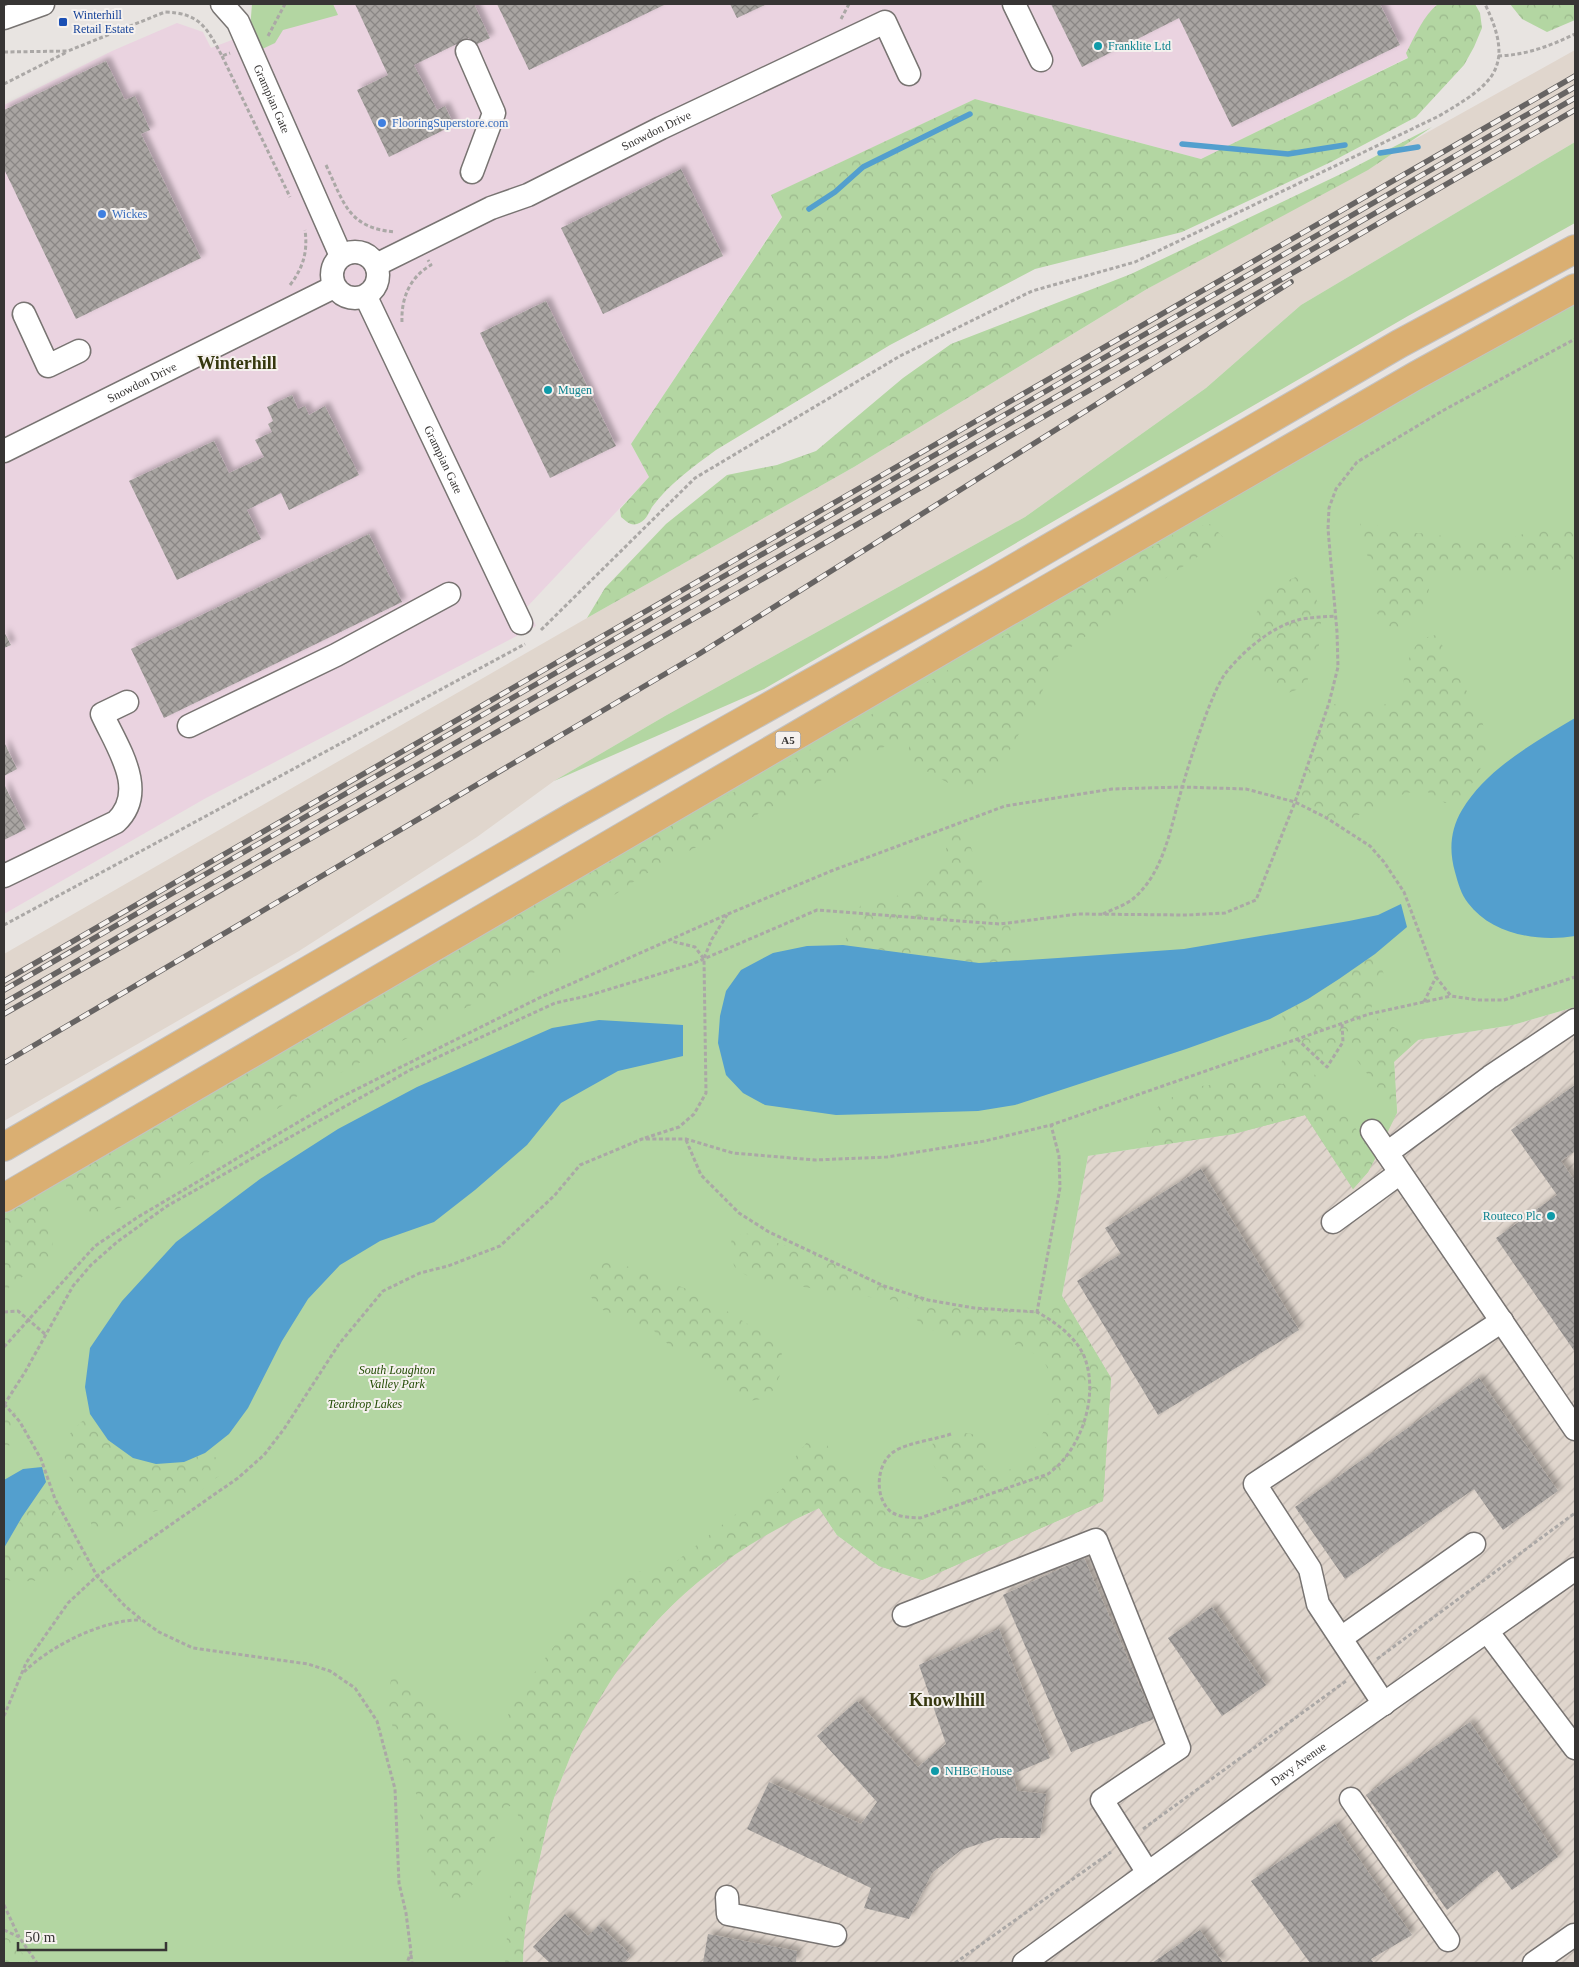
<svg xmlns="http://www.w3.org/2000/svg" width="1579" height="1967" font-family="Georgia,serif">
<defs>
<pattern id="industrial-furrows" width="10" height="10" patternUnits="userSpaceOnUse" patternTransform="scale(1.25)"><rect width="10" height="10" fill="#e0d6cd"/><path d="M-1 1l2-2M0 10L10 0M9 11l2-2" fill="none" stroke="#c1b8b1"/></pattern>
<pattern id="forest-crowns" width="20" height="18" patternUnits="userSpaceOnUse" patternTransform="scale(1.25)"><rect width="20" height="18" fill="#b3d6a2"/><path d="M2 6a3 3 0 1 1 6 0M12 15a3 3 0 1 1 6 0" fill="none" stroke="#9bb88c"/></pattern>
<pattern id="building-cross-hatch" width="8" height="8" patternUnits="userSpaceOnUse" patternTransform="scale(1.25)"><rect width="8" height="8" fill="#a9a5a2"/><path d="M0 0l8 8M0 8l8-8" fill="none" stroke="#8a8785"/></pattern>
<filter id="shadow"><feDropShadow dx="4.5" dy="-4.5" stdDeviation="2.5" flood-color="#0004"/></filter>
</defs>
<rect width="100%" height="100%" fill="#e8e4e1"/>
<path fill="#ead3e0" d="M299 4H1461L1409 57 1201 159 975 99 772 195 782 216 631 444 649 477 527 607 536 626 206 798 4 914V105L112 51 177 23 203 32 211 48 292 17Z"/>
<path fill="url(#industrial-furrows)" d="M1575 1007V1963H523V1932L552 1803 575 1745 605 1686 643 1635 682 1595 720 1563 768 1532 819 1508 837 1535 879 1566 922 1580 1111 1378 1062 1296 1088 1156 1233 1134 1305 1114 1353 1188 1397 1113 1394 1061 1418 1040 1513 1025Z"/>
<path fill="#e0d6cd" d="M1575 50V142L1301 305 1206 388 1025 517 665 716 554 781 477 837 299 951 4 1121V954L587 618 854 467 1147 289Z"/>
<g fill="#b3d6a2">
<path d="M252 4H333L338 15 283 30 275 43 258 51 250 29Z"/>
<path d="M1575 142V223L1408 316 764 689 554 781 665 716 1025 517 1206 388 1301 305Z"/>
<path d="M1575 288V1007L1513 1025 1418 1040 1394 1061 1397 1113 1368 1172 1353 1189 1305 1115 1233 1134 1088 1156 1062 1296 1111 1378 1103 1501 922 1580 879 1566 837 1535 819 1508 768 1532 720 1563 682 1595 643 1635 605 1686 575 1745 552 1803 523 1932V1963H4V1198Z"/>
</g>
<g fill="url(#forest-crowns)">
<path d="M1438 4H1475L1480 13 1482 28 1474 47 1464 65 1416 117 1331 162 1182 232 1035 269 890 345 716 450C694 466 668 485 652 507 648 514 646 521 637 524 630 526 626 521 621 517L620 509 649 477 631 444 782 217 771 195 975 99 1201 159 1408 58 1406 53C1415 36 1423 16 1438 4Z"/>
<path d="M1510 4H1575V20L1547 32 1522 19Z"/>
<path d="M1432 127 1368 170 1147 289 854 467 587 618 605 588 666 524 727 475 777 465 816 451 903 378 951 344 1131 274 1345 172Z"/>
<path d="M1366 520 1388 531 1432 534 1478 543 1501 542 1540 528 1575 529V569L1443 574 1430 582 1425 615 1404 628 1386 626 1374 609 1375 586 1371 563 1360 540V524Z"/>
<path d="M1210 524 1225 539 1167 577 1056 658 1039 699 1004 760 977 790H961L919 767 909 757V742L897 740 642 876 559 933 561 962 537 971 307 1090 122 1207 89 1219 70 1205 64 1176 411 979 595 867 771 772 940 675 1090 582 1184 529Z"/>
<path d="M1296 577C1335 597 1321 656 1304 687L1288 693C1265 682 1259 673 1247 651 1255 614 1257 592 1296 577Z"/>
<path d="M1437 635C1445 650 1451 665 1460 679 1479 713 1499 739 1476 777 1466 794 1464 796 1445 803L1426 791 1406 793 1337 825 1295 802 1329 703C1357 708 1376 714 1401 695 1406 672 1407 637 1437 635Z"/>
<path d="M962 831 969 841 991 910 1013 922 1014 961 979 963 843 945 861 904C876 900 916 894 927 884 938 874 946 849 951 835Z"/>
<path d="M1375 954 1384 974 1369 1014 1418 1040 1394 1062 1397 1113 1343 1042 1309 1067 1363 1138 1382 1146 1368 1172 1353 1189 1305 1115 1233 1134 1147 1147 1150 1117 1161 1103 1192 1087 1258 1080 1283 1084 1281 1065 1286 1043 1282 1013 1308 999Z"/>
<path d="M45 1193 51 1218 53 1257 10 1285 4 1302V1214Z"/>
<path d="M745 1233 826 1258 884 1286 928 1300 974 1308 1037 1312 1051 1320V1303L1062 1296 1111 1378 1103 1501 922 1580 879 1566 837 1535 819 1508C713 1557 639 1620 586 1724 573 1749 559 1777 552 1804 547 1821 544 1838 540 1856 532 1892 523 1926 523 1963H505L511 1881 521 1835 516 1803 506 1808 496 1831 492 1852 474 1883 458 1900H441L432 1875 415 1789 403 1760 386 1705 391 1680 403 1676 452 1731 475 1735 501 1730 517 1696 555 1645 582 1619 625 1570 655 1573 674 1563 746 1506 772 1496 782 1489 793 1460 807 1442 824 1440C838 1463 851 1488 879 1493 882 1499 885 1506 890 1510 910 1527 941 1512 961 1504L931 1462 933 1440C956 1433 974 1426 990 1447L983 1467 991 1474 1012 1469 1034 1451 1046 1426 1050 1401 1051 1374 1041 1357 1014 1344 990 1337 949 1336 921 1326 910 1309 889 1299 850 1295 752 1278 736 1270 729 1253 732 1238Z"/>
<path d="M610 1261 642 1271 699 1294 780 1344 784 1367 769 1398 748 1401 725 1387 713 1367 694 1355 672 1348 651 1328 623 1320 599 1308 586 1290 594 1267Z"/>
<path d="M4 1398 16 1414 7 1456 4 1460Z"/>
<path d="M90 1414 108 1440 184 1462 205 1453 219 1459 227 1471 208 1483 199 1494 186 1502 139 1516 121 1531 109 1532 93 1528C84 1502 54 1464 68 1437 72 1429 83 1421 90 1414Z"/>
<path d="M38 1493C57 1509 71 1535 81 1557L77 1568C50 1581 33 1583 4 1580V1548Z"/>
<path d="M4 1936 14 1943 30 1963H4Z"/>
</g>
<g fill="#539fce">
<path d="M1575 718V936C1539 942 1492 935 1468 903 1461 894 1458 883 1455 872 1449 851 1450 830 1462 810 1487 768 1534 743 1575 718Z"/>
<path d="M1401 904 1407 927 1375 954 1339 979 1308 999 1270 1019 1186 1049 1015 1105 978 1111 836 1115 765 1105 743 1093 726 1075 718 1043 720 1016 726 991 741 970 773 953 807 946 843 945 979 963 1058 958 1184 949 1349 921 1378 915Z"/>
<path d="M599 1020 683 1025V1056L618 1071 561 1103 527 1145 475 1190 434 1222 380 1241 340 1265 308 1299 282 1341 248 1408 229 1434 205 1453 184 1462 156 1464 133 1458 108 1440 90 1414 85 1387 90 1348 122 1301 176 1242 260 1179 338 1129 417 1087 552 1028Z"/>
<path d="M42 1467 46 1482 22 1517 4 1548V1480L23 1469Z"/>
</g>
<g fill="none" stroke-linecap="round" stroke-linejoin="round">
<g stroke="#539fce" stroke-width="5.5">
<path d="M1182 144 1288 154 1345 145"/>
<path d="M1380 153 1418 147"/>
<path d="M809 209 835 192 863 167 970 114"/>
</g>
</g>
<g fill="url(#building-cross-hatch)" filter="url(#shadow)">
<path d="M355 4H474L490 38 473 46 469 38 414 65 437 110 445 106 454 125 389 157 357 90 388 75Z"/>
<path d="M497 4H666L529 70Z"/>
<path d="M730 4H767L737 18Z"/>
<path d="M1051 4H1380L1400 45 1232 127 1179 18 1082 67Z"/>
<path d="M106 61 125 100 135 96 150 130 141 134 201 258 76 319 4 169V110Z"/>
<path d="M681 169 723 256 603 314 561 228Z"/>
<path d="M546 301 616 446 550 478 480 333Z"/>
<path d="M292 395 298 409 305 406 309 415 325 406 359 475 289 510 281 493 247 510 261 539 177 580 129 481 214 441 229 473 264 457 255 440 272 432 268 424 273 421 267 407Z"/>
<path d="M369 534 402 602 164 718 131 649Z"/>
<path d="M4 632 11 645 4 648Z"/>
<path d="M4 742 17 769 4 776Z"/>
<path d="M4 784 26 829 4 840Z"/>
<path d="M1575 1085V1151L1561 1161 1575 1181V1352L1496 1238 1557 1195 1511 1130Z"/>
<path d="M1201 1169 1299 1330 1158 1415 1077 1281 1121 1254 1105 1228Z"/>
<path d="M1479 1378 1558 1491 1503 1530 1474 1489 1345 1579 1295 1507Z"/>
<path d="M1084 1558 1154 1719 1071 1752 1003 1595Z"/>
<path d="M1212 1607 1266 1685 1222 1716 1168 1638Z"/>
<path d="M999 1629 1050 1758 1013 1774 1017 1791 1046 1794 1040 1838H997L961 1850 932 1873 909 1919 864 1908 871 1888 747 1829 769 1782 861 1824 877 1802 817 1736 857 1701 918 1767 946 1744 919 1665Z"/>
<path d="M1470 1722 1558 1857 1512 1890 1497 1870 1447 1910 1366 1795Z"/>
<path d="M1335 1824 1412 1935 1371 1959 1374 1963H1310L1251 1881Z"/>
<path d="M565 1914 588 1936 599 1925 631 1955 624 1963H550L533 1947Z"/>
<path d="M1200 1930 1223 1963H1152Z"/>
<path d="M708 1934 797 1951 796 1963H703Z"/>
</g>
<g fill="none" stroke-linecap="round" stroke-linejoin="round">
<g stroke="#787472" stroke-width="25">
<g id="minor">
<path id="s1" d="M222 4 238 22 341 256"/>
<path d="M1014 4 1041 60"/>
<path d="M4 18 43 4"/>
<path d="M467 51 494 113 472 172"/>
<circle cx="355" cy="275" r="23"/>
<path id="s2" d="M376 265 491 208 528 195 661 128 885 22 909 74"/>
<path id="s3" d="M366 297 521 623"/>
<path d="M24 314 48 366 79 351"/>
<path id="s4" d="M4 451 334 287"/>
<path d="M189 726 336 655 449 594"/>
<path d="M4 876 116 822C149 791 117 747 102 714L127 702"/>
<path d="M1372 1131 1575 1429"/>
<path d="M1387 1153 1490 1077 1575 1020"/>
<path d="M1333 1222 1400 1173"/>
<path d="M904 1615 1096 1540 1179 1748 1102 1800 1148 1873"/>
<path d="M1487 1631 1575 1748"/>
<path d="M1341 1638 1474 1544"/>
<path d="M1384 1704 1318 1604 1310 1569 1255 1484 1502 1321"/>
<path d="M1351 1799 1448 1940"/>
<path d="M727 1897 728 1914 835 1935"/>
<path id="s5" d="M1024 1963 1312 1754 1575 1569"/>
<path d="M1534 1963 1574 1935"/>
</g>
</g>
<g stroke="#c3c2c2" stroke-width="30">
<g id="highway">
<path d="M4 1147 572 817 994 580 1399 344 1575 249"/>
<path d="M4 1198 1006 613 1417 375 1575 288"/>
</g>
</g>
<g stroke="#aba8a6" stroke-width="3" stroke-dasharray="4 2.5" stroke-linecap="butt">
<path d="M841 19 849 4"/>
<path d="M268 36 285 4"/>
<path d="M4 52 68 51 165 12C200 13 207 28 222 56L230 53"/>
<path d="M222 56 290 197"/>
<path d="M1498 56C1526 55 1550 46 1575 34"/>
<path d="M4 84 67 52"/>
<path d="M326 165C344 203 348 228 395 232"/>
<path d="M290 285C303 268 308 252 305 230"/>
<path d="M402 322C401 298 410 277 431 265L428 260"/>
<path d="M541 630 695 478 900 356 1032 291 1135 262 1439 116C1493 84 1516 68 1485 4"/>
<path d="M1103 914C1113 909 1126 905 1134 898 1165 871 1171 825 1182 788 1189 763 1211 693 1225 674 1242 652 1271 627 1298 620 1310 617 1323 617 1336 616"/>
<path d="M4 925 525 644"/>
<path d="M704 958 712 939 727 915"/>
<path d="M1424 1002 1436 977"/>
<path d="M1297 1039 1327 1067 1343 1042 1342 1024"/>
<path d="M645 1138 679 1127 694 1114 706 1093 704 959 695 947 671 941"/>
<path d="M686 1140 701 1175 739 1213 769 1232 884 1286 928 1300 974 1308 1037 1312 1060 1188 1059 1156 1051 1125"/>
<path d="M4 1312 18 1311 45 1334"/>
<path d="M4 1347 95 1246 138 1217 339 1098 539 998 728 914 831 871 1005 806 1112 789 1182 787 1246 789 1295 802 1325 817 1370 846 1384 862 1404 892 1436 977 1451 996 1478 1000H1504L1575 977"/>
<path d="M4 1404 20 1422 41 1459 55 1499 97 1576 125 1606 142 1620 159 1632 193 1648 308 1664 330 1671 355 1688 377 1721 395 1789 399 1883 406 1913 411 1952 407 1963"/>
<path d="M4 1405 25 1372 73 1286 91 1265 117 1242 167 1206 410 1070 555 1003 587 996 692 964 817 910 1000 924 1078 914 1187 915 1225 913 1256 900 1295 802 1329 703 1338 667 1337 632 1328 529 1329 508 1336 489 1357 462 1444 410 1575 339"/>
<path d="M951 1434C937 1439 907 1443 895 1451 877 1462 874 1493 888 1509 896 1518 910 1517 920 1518L1048 1474C1081 1451 1100 1395 1084 1356 1075 1336 1055 1322 1037 1312"/>
<path d="M1377 1659 1575 1513"/>
<path d="M24 1672C50 1646 104 1619 141 1620"/>
<path d="M4 1716 26 1663 68 1603 97 1576 238 1478 264 1455 284 1429 339 1344 383 1291 420 1273 448 1266 500 1246 554 1196 580 1165 642 1139H686L733 1153 815 1160 887 1157 985 1141 1051 1125 1369 1014 1451 996"/>
<path d="M1143 1829 1346 1681"/>
<path d="M4 1905 19 1937"/>
<path d="M4 1930 19 1937 37 1963"/>
<path d="M411 1955 412 1963"/>
<path d="M955 1963 1111 1852"/>
</g>
<use href="#minor" stroke="#fff" stroke-width="22"/>
<use href="#highway" stroke="#daaf72" stroke-width="28"/>
<g stroke="#676463" stroke-width="5.5">
<g id="rail">
<path d="M4 981 1575 76"/>
<path d="M4 990 1575 87"/>
<path d="M4 1003 1575 98"/>
<path d="M4 1014 565 693 1575 110"/>
<path d="M4 1063 699 654 1291 282"/>
</g>
</g>
<use href="#rail" stroke="#f5f1ee" stroke-width="4" stroke-dasharray="11" stroke-linecap="butt"/>
</g>
<rect fill="#1a4fb4" stroke="#f5f1ee" stroke-width="2" x="58" y="17" width="10" height="10" rx="2.5"/>
<g fill="#0f9aa8" stroke="#f5f1ee" stroke-width="2">
<circle cx="1098" cy="46" r="5"/>
<circle cx="548" cy="390" r="5"/>
<circle cx="1551" cy="1216" r="5"/>
<circle cx="935" cy="1771" r="5"/>
</g>
<g fill="#3f7fe0" stroke="#f5f1ee" stroke-width="2">
<circle cx="382" cy="123" r="5"/>
<circle cx="102" cy="214" r="5"/>
</g>
<g text-anchor="middle" dominant-baseline="central" stroke-width="4" stroke-linejoin="round" paint-order="stroke">
<rect fill="#f5f1ee" stroke="#706d6c" stroke-width="1" x="775.5" y="731.5" width="25" height="17" rx="4"/>
<g font-size="11" font-weight="bold" fill="#373534">
<text x="788" y="740">A5</text>
</g>
<g font-size="12" fill="#164399" stroke="#f5f1ee" text-anchor="start">
<text x="73" y="15">Winterhill<tspan x="73" dy="14">Retail Estate</tspan></text>
</g>
<g font-size="12" fill="#0d838f" stroke="#f5f1ee" text-anchor="start">
<text x="1108" y="46">Franklite Ltd</text>
<text x="558" y="390">Mugen</text>
<text x="1541" y="1216" text-anchor="end">Routeco Plc</text>
<text x="945" y="1771">NHBC House</text>
</g>
<g font-size="12" fill="#373534" stroke="#f5f1ee">
<text stroke="none"><textPath href="#s1" startOffset="108">Grampian Gate</textPath></text>
<text stroke="none"><textPath href="#s2" startOffset="311">Snowdon Drive</textPath></text>
<text stroke="none"><textPath href="#s4" startOffset="154">Snowdon Drive</textPath></text>
<text stroke="none"><textPath href="#s3" startOffset="180">Grampian Gate</textPath></text>
<text stroke="none"><textPath href="#s5" startOffset="339">Davy Avenue</textPath></text>
</g>
<g font-size="12" fill="#366cbe" stroke="#f5f1ee" text-anchor="start">
<text x="392" y="123">FlooringSuperstore.com</text>
<text x="112" y="214">Wickes</text>
</g>
<g font-size="12" font-style="italic" fill="#224b03" stroke="#f5f1ee">
<text x="397" y="1370">South Loughton<tspan x="397" dy="14">Valley Park</tspan></text>
<text x="365" y="1404">Teardrop Lakes</text>
</g>
<g font-size="18" font-weight="bold" fill="#35370e" stroke="#f5f1ee">
<text x="237" y="363">Winterhill</text>
<text x="947" y="1700">Knowlhill</text>
</g>
</g>
<rect width="1579" height="1967" fill="none" stroke="#373534" stroke-width="10"/>
<path d="M18 1942v8h148v-8" fill="none" stroke="#373534" stroke-width="2.5"/>
<text x="25" y="1942" font-size="15" fill="#373534" stroke="#f5f1ee" stroke-width="4" paint-order="stroke">50 m</text>
</svg>
